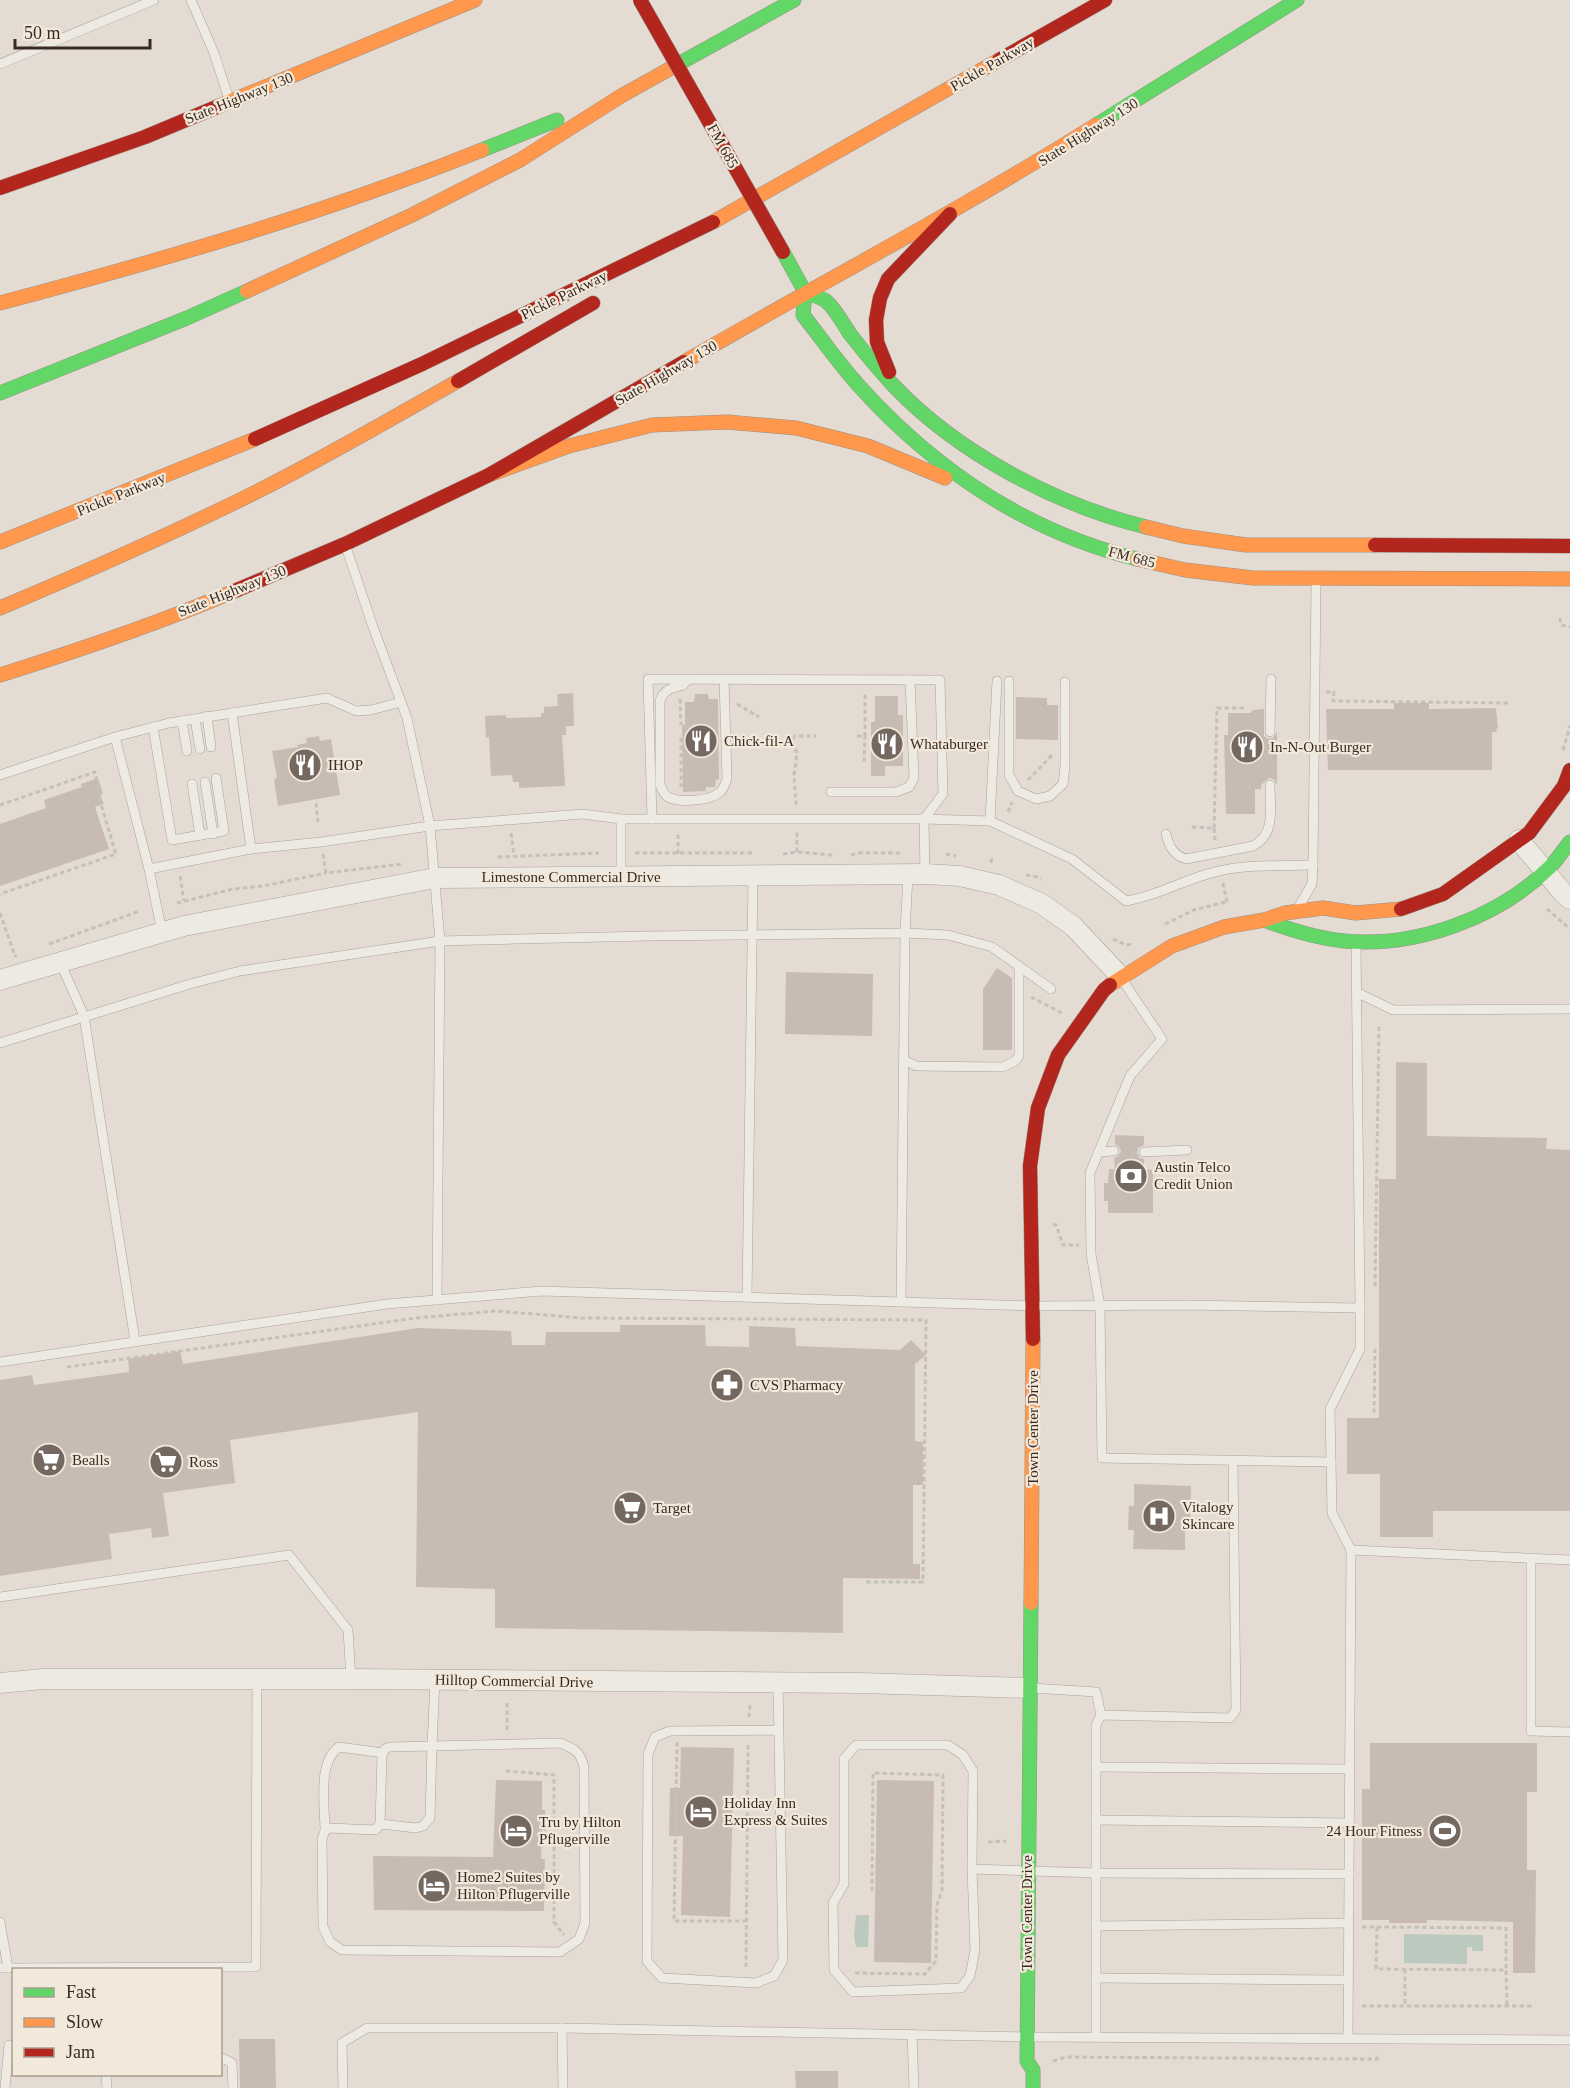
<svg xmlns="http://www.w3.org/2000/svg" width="1570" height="2088" font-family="Georgia,serif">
<rect width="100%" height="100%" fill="#e4dcd2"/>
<g fill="#bcc9bf">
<path d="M856 1915H869L868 1947H856L854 1936Z"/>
<path d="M1404 1934 1483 1935V1951H1472V1947H1467V1964L1404 1963Z"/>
</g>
<g fill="#c8bbb3">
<path d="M573 693 574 726H566V735H562L565 786 519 788V782H513L512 775 491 776 489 737 486 738 485 716 506 715V718L541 717V713H544V707L558 706 557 694Z"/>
<path d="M695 694H708L709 699H718L719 779 716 780 715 787H706V791L683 792 682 725H685V702H694Z"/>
<path d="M875 696H898V715H903V766H885V776H871V722H875Z"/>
<path d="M1016 697 1047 698V705H1058V740L1016 739Z"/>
<path d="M1394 703H1429V709L1496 708 1498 729H1496L1497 732H1492V770H1328L1326 709H1394Z"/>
<path d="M1264 709V736L1269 739 1273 738 1277 732V785L1274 779 1269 778 1261 785V789H1255V814H1226L1224 735H1228V713H1250L1253 710Z"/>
<path d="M319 736 320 741 331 739 340 795 278 806 274 779 277 778 272 751 298 747 297 745 307 743 306 738Z"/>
<path d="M98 778 103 794 100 795 104 804 95 807 109 849 0 886V824L46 808 44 800 82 787 81 784Z"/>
<path d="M997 968 1012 978V1050H983V989Z"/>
<path d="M786 972 873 974 872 1036 785 1034Z"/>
<path d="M1396 1062 1427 1063V1136L1547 1138 1546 1149 1570 1150V1511H1433V1537H1380V1474H1347V1418H1379V1179H1396Z"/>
<path d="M1115 1135 1144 1136V1145L1138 1148 1137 1153 1140 1158 1144 1159V1169L1153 1170V1213H1108V1201H1104V1183H1108L1109 1169H1115L1114 1158 1118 1156 1121 1151 1119 1147 1115 1144Z"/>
<path d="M620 1325H705L706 1346 749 1347V1326L795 1328 796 1346 900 1350 911 1340 926 1355 915 1364V1441L923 1442V1485H913V1564H920V1579L843 1578V1633L495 1628V1589L416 1587 418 1412 230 1440 235 1483 163 1493 169 1536 152 1538 151 1528 109 1534 112 1559 0 1576V1380L32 1375 34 1385 129 1372 128 1359 180 1351 183 1364 418 1328 511 1331 512 1345H545L546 1332H620Z"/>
<path d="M1134 1484 1191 1486 1190 1526H1185V1550L1133 1549 1134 1530H1128L1129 1506H1134Z"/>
<path d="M1370 1743H1537V1792H1527V1870H1536L1535 1973H1513V1922L1427 1920V1923H1389V1920H1362V1789H1370Z"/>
<path d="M681 1747 734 1748 730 1917 681 1915 683 1836H669L670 1788H680Z"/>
<path d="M496 1780 542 1781V1810H545L546 1831 542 1830 541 1859H545L544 1911 374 1910 373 1856 493 1857Z"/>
<path d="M877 1780 934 1781 931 1963 874 1962Z"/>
<path d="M239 2039H275L276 2088H240Z"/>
<path d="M795 2071H838V2088H796Z"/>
</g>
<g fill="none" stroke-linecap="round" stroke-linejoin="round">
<g stroke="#aaa29a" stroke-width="10">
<g id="lane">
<path d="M191 0 214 53 229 99"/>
<path d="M0 64 154 0"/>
<path d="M346 547 373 627 407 718 430 826 440 941 437 1300"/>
<path d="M688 679 683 685C673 687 663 690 660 701V785C662 789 663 794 668 797 679 803 711 801 720 792 724 789 725 783 727 779L724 679"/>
<path d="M1009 681V775L1018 791 1036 799 1050 796 1063 784 1065 766V682"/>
<path d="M401 702 371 710 356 711 327 698 232 713 251 849 321 842 430 826 583 814 621 819"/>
<path d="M207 716 211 747"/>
<path d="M195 719 200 749"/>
<path d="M182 721 187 751"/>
<path d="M153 727 172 840 224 831 216 778"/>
<path d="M1270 732 1271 679"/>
<path d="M115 737 169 723 232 713"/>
<path d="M0 775 115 737 149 869 162 932"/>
<path d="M205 782 213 834"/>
<path d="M192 784 200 835"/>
<path d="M831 792H896L909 787 914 778 910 680"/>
<path d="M652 819 648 679 940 680 943 794 924 819 990 821 1072 859 1126 901C1158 896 1187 878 1219 871 1249 864 1283 866 1313 865"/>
<path d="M990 821 997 681"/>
<path d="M1166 834C1169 846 1173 855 1186 859L1253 846C1276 834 1270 808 1270 785"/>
<path d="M149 869 251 849"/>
<path d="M621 877V819H924L925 874"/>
<path d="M1298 908 1312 884 1313 865 1316 583"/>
<path d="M60 962 84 1016 135 1341"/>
<path d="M1121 978 1162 1039 1130 1076 1090 1173 1091 1254 1100 1306 1102 1458 1331 1462"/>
<path d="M1356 992 1393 1010 1570 1009"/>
<path d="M0 1043 190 984 240 971 440 941 648 936 905 933 948 935 992 947 1051 989"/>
<path d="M904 1060 916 1066 1002 1067 1014 1062 1019 1056V966"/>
<path d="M1098 1152 1114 1151"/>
<path d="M1144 1152 1187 1150"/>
<path d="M747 1297 753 877"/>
<path d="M901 1302 905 933 908 875"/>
<path d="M1360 1308V1349L1330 1409 1332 1513 1351 1550 1570 1560"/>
<path d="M0 1362 387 1304 542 1291 1033 1306 1187 1305 1360 1308 1356 944"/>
<path d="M1531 1558V1731L1570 1732"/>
<path d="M0 1597 289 1555 348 1630 351 1679"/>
<path d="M778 1682 783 1960 774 1976 756 1983 662 1978 647 1961 648 1754 655 1737 670 1731 779 1730"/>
<path d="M1032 1688 1096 1692 1101 1715"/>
<path d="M1096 1767 1349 1769"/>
<path d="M1096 1820 1349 1823"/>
<path d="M375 1830 381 1824 416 1828 423 1826 430 1818 432 1746 560 1743C575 1749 580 1751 584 1767L585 1923 579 1939 560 1952 342 1950 330 1942 323 1927 322 1839 325 1831 330 1828 375 1830 380 1824 382 1756 385 1749 389 1747 432 1746 435 1680"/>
<path d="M325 1831C325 1807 317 1762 339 1747L383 1753"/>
<path d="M972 1869 975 1950 970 1976 961 1988 853 1992 834 1970 833 1903 844 1884V1759L856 1745H948L963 1755 973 1771 972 1869 1096 1873 1349 1874"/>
<path d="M0 1922 8 1968"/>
<path d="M1096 1926 1348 1923"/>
<path d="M0 1968 256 1967 257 1679"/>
<path d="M1096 1978 1348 1980"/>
<path d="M562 2028 563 2088"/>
<path d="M912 2034 914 2088"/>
<path d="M1096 2037V1725L1101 1715 1230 1718 1236 1710 1233 1461"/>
<path d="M1348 2038 1351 1550"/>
<path d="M220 2057 232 2063 233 2088"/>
<path d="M106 2074 107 2088"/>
<path d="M5 2088 9 2045"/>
<path d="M343 2088 342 2043 367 2028H562L1027 2037 1570 2040"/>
</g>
</g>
<g stroke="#aaa29a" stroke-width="21">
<g id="street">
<path d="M1519 840 1564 894 1570 899"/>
<path d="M0 980 184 926 435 878 925 874 960 876 999 885 1042 904 1073 926 1121 977"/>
<path d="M0 1683 43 1679H351L860 1683 1029 1688"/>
</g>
</g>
<g stroke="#9a928a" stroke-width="15">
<g id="fast">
<path d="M673 67 794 0"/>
<path d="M1096 125 1297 0"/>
<path d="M482 150 557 120"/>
<path d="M783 252 805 292 803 315C822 339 839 364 860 387 935 470 1028 532 1137 559"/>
<path d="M805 292C811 295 821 297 826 301 834 307 844 325 850 334 864 352 879 370 894 386 958 453 1056 505 1146 527"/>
<path d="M0 393 187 318 247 291"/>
<path d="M1264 920C1290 930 1316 938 1344 941 1416 948 1498 918 1550 867 1557 860 1563 850 1570 842"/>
<path d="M1031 1603 1027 2061 1033 2070V2088"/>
</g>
</g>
<g stroke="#9a928a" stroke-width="15">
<g id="slow">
<path d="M219 106 475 0"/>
<path d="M713 222 999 60"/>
<path d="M247 291 412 215 520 160 621 96 673 67"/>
<path d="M0 303C163 260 325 213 482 150"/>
<path d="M684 362C821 283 962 209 1096 125"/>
<path d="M489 475 569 446 652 425 727 422 796 428 868 446 945 478"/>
<path d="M1146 527 1183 536 1246 545H1375"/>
<path d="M0 542 255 439"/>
<path d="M1137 559 1185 570 1253 578 1570 579"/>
<path d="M0 608C90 570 179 531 266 487 331 454 394 417 458 381"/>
<path d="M0 675C80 650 160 623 237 590"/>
<path d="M1110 985 1172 946 1224 927 1264 920 1285 913 1323 908 1356 913 1401 909"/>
<path d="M1031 1603 1033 1339"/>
</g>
</g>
<g stroke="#9a928a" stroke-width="15">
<g id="jam">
<path d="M999 60 1105 0"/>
<path d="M0 188 145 137 219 106"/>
<path d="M889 372 877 342 876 320 880 298 888 279 950 214"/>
<path d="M458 381 593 303"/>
<path d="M255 439 422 364 713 222"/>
<path d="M1375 545 1570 546"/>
<path d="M237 590 345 544 489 475 684 362"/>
<path d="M1401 909 1443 894 1529 833 1564 786 1570 770"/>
<path d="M1033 1339 1030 1166 1038 1108 1058 1055 1104 990 1110 985"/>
</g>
</g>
<g stroke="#c5c0ba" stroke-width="3" stroke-dasharray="4.5 3" stroke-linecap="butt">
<path d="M1560 618 1561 625 1570 627"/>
<path d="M1326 692H1334L1333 701 1508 703"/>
<path d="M680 699 681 725"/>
<path d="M737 704 759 717"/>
<path d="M857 736H865V694"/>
<path d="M681 738V787"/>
<path d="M1563 750 1570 726"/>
<path d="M864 762 865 736"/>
<path d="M1028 780 1052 755"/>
<path d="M316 803 318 822"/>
<path d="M0 805 95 772 102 808 116 854 0 894"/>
<path d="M796 805 794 775 797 753 792 741 795 736H816"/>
<path d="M1008 812 1012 802"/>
<path d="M1192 827 1214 828 1215 840"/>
<path d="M1214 828 1217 708H1245"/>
<path d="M511 833 514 856"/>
<path d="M797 852V830"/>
<path d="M635 853H754"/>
<path d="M323 854 326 873 402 864"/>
<path d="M678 854V832"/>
<path d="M783 854 797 852 832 855"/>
<path d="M946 854 956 856"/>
<path d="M851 855 859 853H901"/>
<path d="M498 857 599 853"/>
<path d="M991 863 992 856"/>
<path d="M1026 875 1037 877 1041 879"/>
<path d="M180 876 184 901"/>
<path d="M1223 883 1227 902"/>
<path d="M177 903 233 889 263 886 326 873"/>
<path d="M1547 909 1570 929"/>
<path d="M0 913 15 956 17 955"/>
<path d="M1165 924 1194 910 1226 902"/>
<path d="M1113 939 1126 945 1132 944"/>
<path d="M49 944 140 911"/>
<path d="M1031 997 1062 1013"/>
<path d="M1053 1224 1056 1225 1063 1245H1079"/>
<path d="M1375 1286 1379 1026"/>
<path d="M67 1367 416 1318 496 1311 582 1318 926 1320 923 1582H865"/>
<path d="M1374 1413 1375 1349"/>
<path d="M749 1717 750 1705"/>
<path d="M507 1730V1700"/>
<path d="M679 1744H677L674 1921H746"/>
<path d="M506 1771 554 1775V1922L564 1935"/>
<path d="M988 1842 1006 1841"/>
<path d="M1362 1927H1377L1376 1969 1506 1970 1507 2006"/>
<path d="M1377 1927 1506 1928V1970"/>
<path d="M746 1967 748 1745"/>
<path d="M1405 1969V2006"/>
<path d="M855 1973 925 1974 936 1961 937 1905 942 1890 943 1775 873 1773 872 1892"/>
<path d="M1362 2006H1534"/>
<path d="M1053 2061 1066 2057 1377 2059V2053"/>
</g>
<use href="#lane" stroke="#ede9e3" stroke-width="9"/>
<use href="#street" stroke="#ede9e3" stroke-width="20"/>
<use href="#fast" stroke="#63d668" stroke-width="14"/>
<use href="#slow" stroke="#ff974d" stroke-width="14"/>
<use href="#jam" stroke="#b3261e" stroke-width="14"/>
<g stroke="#908881" stroke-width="15" stroke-linecap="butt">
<path id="jam-bridge" d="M640 0 783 252"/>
</g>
<use href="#jam-bridge" stroke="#b3261e" stroke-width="14"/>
</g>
<defs>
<g id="restaurant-disc" transform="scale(1.725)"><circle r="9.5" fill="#756860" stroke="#f3e9da"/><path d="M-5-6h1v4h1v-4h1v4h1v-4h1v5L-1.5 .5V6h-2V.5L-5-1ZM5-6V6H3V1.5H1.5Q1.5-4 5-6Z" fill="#fff"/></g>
<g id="bank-disc" transform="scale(1.725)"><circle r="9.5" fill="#756860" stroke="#f3e9da"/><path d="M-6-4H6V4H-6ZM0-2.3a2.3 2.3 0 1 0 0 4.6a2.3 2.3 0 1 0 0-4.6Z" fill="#fff"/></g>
<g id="pharmacy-disc" transform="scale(1.725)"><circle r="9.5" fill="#756860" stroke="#f3e9da"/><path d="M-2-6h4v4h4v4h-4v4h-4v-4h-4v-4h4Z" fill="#fff"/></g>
<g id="supermarket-disc" transform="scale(1.725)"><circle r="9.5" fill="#756860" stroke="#f3e9da"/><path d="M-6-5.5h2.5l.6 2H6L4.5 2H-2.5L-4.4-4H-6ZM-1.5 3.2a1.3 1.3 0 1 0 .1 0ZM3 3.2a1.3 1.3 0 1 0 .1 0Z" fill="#fff"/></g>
<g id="hospital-disc" transform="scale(1.725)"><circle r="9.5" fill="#756860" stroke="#f3e9da"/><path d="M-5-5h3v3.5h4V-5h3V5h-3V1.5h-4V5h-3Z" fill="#fff"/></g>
<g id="hotel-disc" transform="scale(1.725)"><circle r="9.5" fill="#756860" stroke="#f3e9da"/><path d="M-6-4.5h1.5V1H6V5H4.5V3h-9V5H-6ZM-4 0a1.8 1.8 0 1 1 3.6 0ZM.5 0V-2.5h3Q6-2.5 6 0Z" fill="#fff"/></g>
<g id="stadium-disc" transform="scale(1.725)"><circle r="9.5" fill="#756860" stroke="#f3e9da"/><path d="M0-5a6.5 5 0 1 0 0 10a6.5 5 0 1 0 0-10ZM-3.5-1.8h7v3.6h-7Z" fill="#fff"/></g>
</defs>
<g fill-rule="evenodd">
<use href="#restaurant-disc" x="701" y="741"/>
<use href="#restaurant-disc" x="887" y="744"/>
<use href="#restaurant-disc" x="1247" y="747"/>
<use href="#restaurant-disc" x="305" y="765"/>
<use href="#bank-disc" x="1131" y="1176"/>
<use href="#pharmacy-disc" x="727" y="1385"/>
<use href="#supermarket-disc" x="49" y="1460"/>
<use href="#supermarket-disc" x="166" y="1462"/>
<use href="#supermarket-disc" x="630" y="1508"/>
<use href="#hospital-disc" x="1159" y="1516"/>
<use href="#hotel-disc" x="701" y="1812"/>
<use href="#hotel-disc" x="516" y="1831"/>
<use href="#stadium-disc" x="1445" y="1831"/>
<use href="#hotel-disc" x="434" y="1886"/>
</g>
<g text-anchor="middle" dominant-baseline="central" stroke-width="4.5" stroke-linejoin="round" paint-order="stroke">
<g font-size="15" fill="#392a23" stroke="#f3e9da">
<text transform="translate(992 64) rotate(-30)">Pickle Parkway</text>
<text transform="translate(239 98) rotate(-22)">State Highway 130</text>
<text transform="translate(1088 132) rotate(-32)">State Highway 130</text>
<text transform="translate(723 146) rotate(61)">FM 685</text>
<text transform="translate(564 295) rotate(-26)">Pickle Parkway</text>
<text transform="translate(666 373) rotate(-30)">State Highway 130</text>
<text transform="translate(121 494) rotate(-22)">Pickle Parkway</text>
<text transform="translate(1132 557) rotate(15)">FM 685</text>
<text transform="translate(232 591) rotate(-22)">State Highway 130</text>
<text x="571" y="877">Limestone Commercial Drive</text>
<text transform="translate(1033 1428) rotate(-90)">Town Center Drive</text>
<text transform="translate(514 1681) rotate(1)">Hilltop Commercial Drive</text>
<text transform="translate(1027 1913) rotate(-90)">Town Center Drive</text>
</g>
<g font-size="15" fill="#392a23" stroke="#f3e9da" text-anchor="start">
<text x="724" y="741">Chick-fil-A</text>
<text x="910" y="744">Whataburger</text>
<text x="1270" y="747">In-N-Out Burger</text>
<text x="328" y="765">IHOP</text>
<text x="1154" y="1167">Austin Telco<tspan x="1154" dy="17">Credit Union</tspan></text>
<text x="750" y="1385">CVS Pharmacy</text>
<text x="72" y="1460">Bealls</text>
<text x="189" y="1462">Ross</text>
<text x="1182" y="1507">Vitalogy<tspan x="1182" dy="17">Skincare</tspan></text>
<text x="653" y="1508">Target</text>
<text x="724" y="1803">Holiday Inn<tspan x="724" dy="17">Express &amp; Suites</tspan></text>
<text x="539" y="1822">Tru by Hilton<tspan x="539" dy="17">Pflugerville</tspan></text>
<text x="1422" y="1831" text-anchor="end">24 Hour Fitness</text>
<text x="457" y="1877">Home2 Suites by<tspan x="457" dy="17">Hilton Pflugerville</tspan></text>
</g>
</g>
<rect x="12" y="1968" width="210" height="108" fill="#f3e9da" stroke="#a99d91" stroke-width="1.5"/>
<rect x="24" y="1988" width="30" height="9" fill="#63d668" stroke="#a99d91" stroke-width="1.5"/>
<text x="66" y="1998" font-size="18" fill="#392a23">Fast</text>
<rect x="24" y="2018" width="30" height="9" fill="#ff974d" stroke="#a99d91" stroke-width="1.5"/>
<text x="66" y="2028" font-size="18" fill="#392a23">Slow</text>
<rect x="24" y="2048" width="30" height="9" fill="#b3261e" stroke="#a99d91" stroke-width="1.5"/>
<text x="66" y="2058" font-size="18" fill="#392a23">Jam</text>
<path d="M15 39v9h135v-9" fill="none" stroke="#392a23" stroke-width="3"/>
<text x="24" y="39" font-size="18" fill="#392a23" stroke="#f3e9da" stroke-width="4.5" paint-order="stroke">50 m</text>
</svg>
